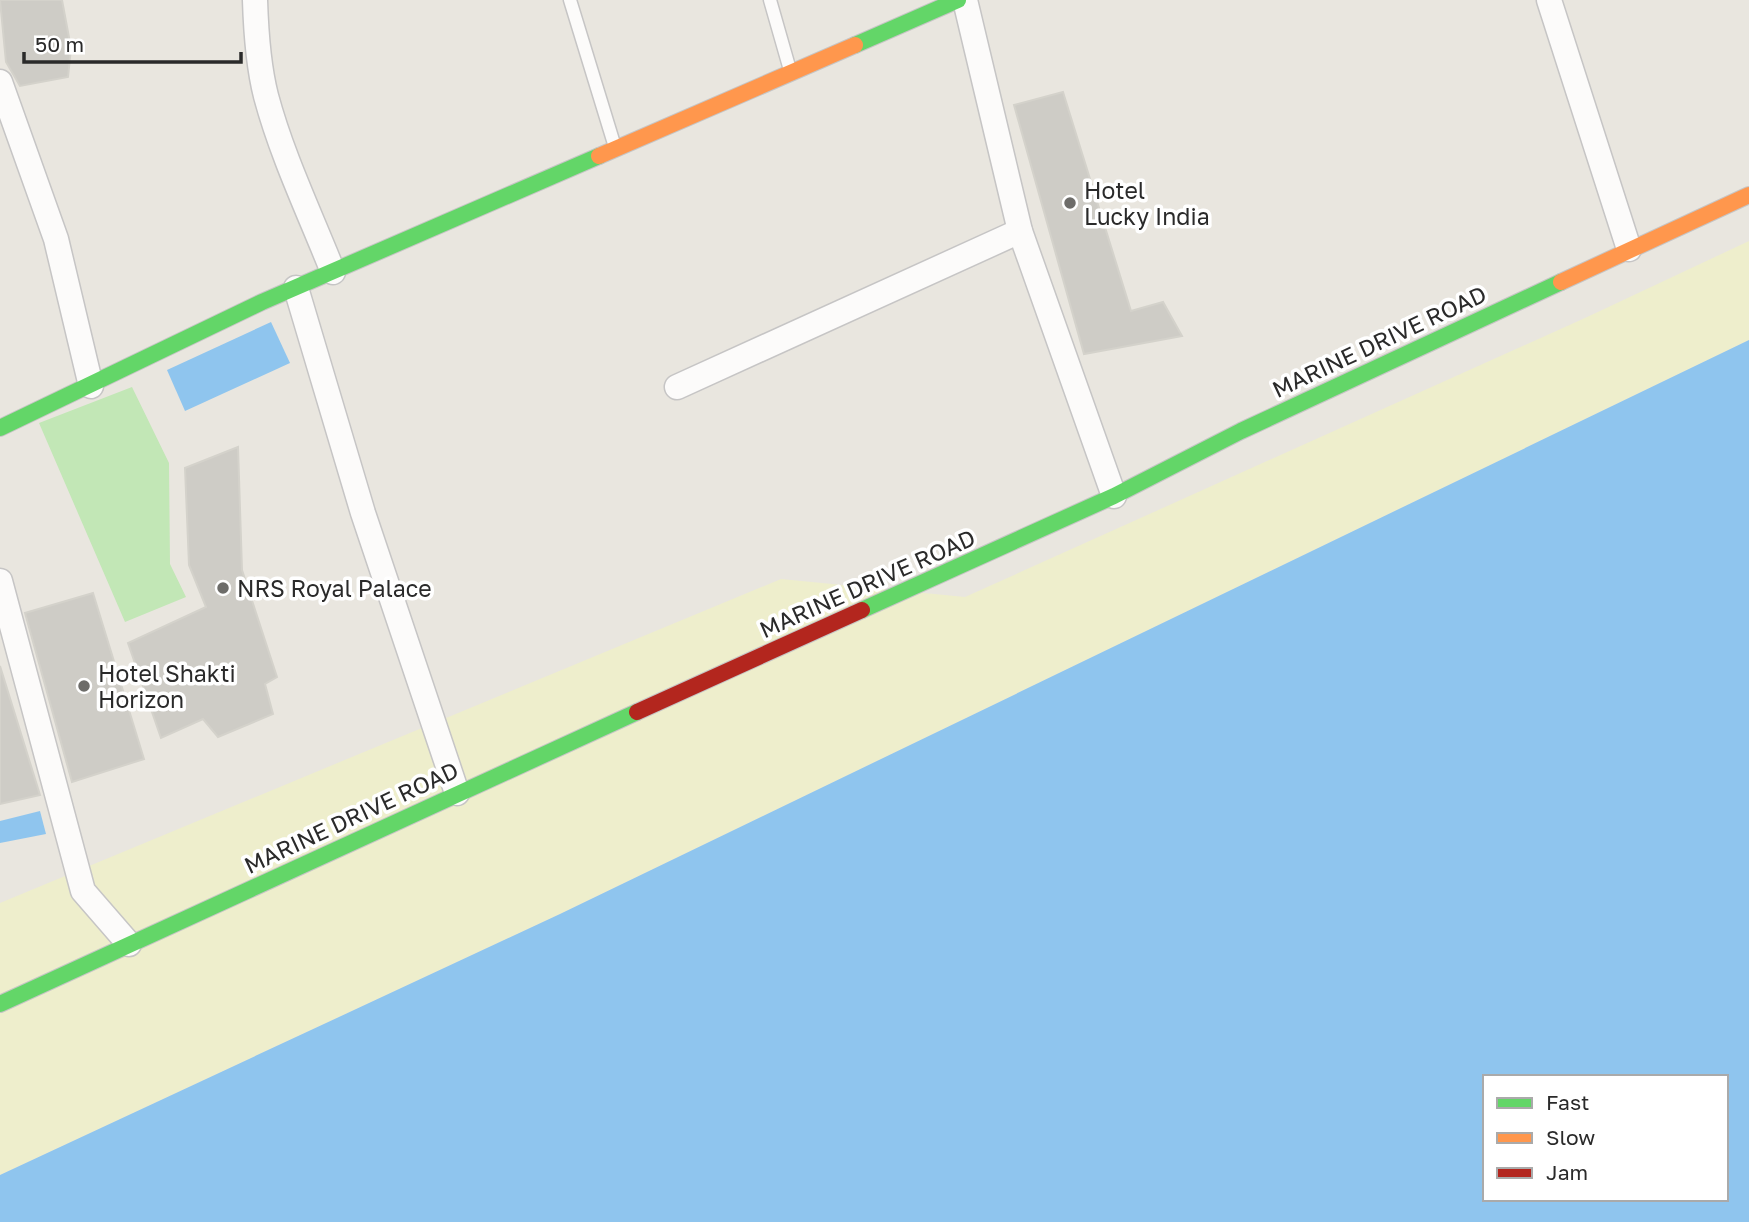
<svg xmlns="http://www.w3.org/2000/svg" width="1749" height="1222" font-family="'Golos Text',sans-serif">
<rect width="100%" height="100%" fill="#e9e6df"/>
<path fill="#c2e7b6" d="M132 387 169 463 170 564 186 597 125 622 39 423Z"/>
<path fill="#eec" d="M1749 241V340L560 914 0 1175V903L781 579 965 597 1585 318Z"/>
<g fill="#8fc5ee" fill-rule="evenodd">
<path d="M271 322 290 363 185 411 167 370Z"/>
<path d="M1749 340V1222H0V1175L560 914ZM1485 1077H1726V1199H1485Z"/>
<path d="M40 811 46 834 0 843V821Z"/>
</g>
<g fill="#ceccc6" stroke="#d4d2cb" stroke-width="2">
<path d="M0 0H62L71 48 68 77 20 86 6 62Z"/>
<path d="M1063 92 1131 311 1163 302 1182 336 1084 354 1014 105Z"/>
<path d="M238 447 242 570 277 677 265 684 273 714 218 737 203 719 161 738 128 643 206 607 189 565 185 468Z"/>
<path d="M93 593 144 759 72 782 25 613Z"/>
<path d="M0 666 40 795 0 804Z"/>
</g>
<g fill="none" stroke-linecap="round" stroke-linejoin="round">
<g stroke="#c6c5c5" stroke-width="15">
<g id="lane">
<path d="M570 0 615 147"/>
<path d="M770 0 790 70"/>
</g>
</g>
<g stroke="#c6c5c5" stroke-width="27">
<g id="street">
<path d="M255 0C256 32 258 65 266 96 282 156 310 214 333 272"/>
<path d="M965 0 1020 231 1114 496"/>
<path d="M1549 0 1629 249"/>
<path d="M0 82 56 239 91 386"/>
<path d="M296 288 363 513 457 793"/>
<path d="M677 387 1020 231"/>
<path d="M0 581 83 891 129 944"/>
</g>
</g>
<g stroke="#c6c5c5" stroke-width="18">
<g id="fast">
<path d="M855 45 958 0"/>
<path d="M0 428 262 302 599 156"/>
<path d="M862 610 1114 496 1241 431 1561 282"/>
<path d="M0 1004 637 712"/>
</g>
</g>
<g stroke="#c6c5c5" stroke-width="18">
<g id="slow">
<path d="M599 156 855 45"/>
<path d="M1561 282 1749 195"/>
</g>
</g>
<g stroke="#c6c5c5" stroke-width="18">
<path id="jam" d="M637 712 862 610"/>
</g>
<use href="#lane" stroke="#fcfbfa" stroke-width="12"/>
<use href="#street" stroke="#fcfbfa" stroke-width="24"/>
<use href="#fast" stroke="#63d668" stroke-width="16"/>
<use href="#slow" stroke="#ff974d" stroke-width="16"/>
<use href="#jam" stroke="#b3261e" stroke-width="16"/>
</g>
<g fill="#6d6c69" stroke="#fff" stroke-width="2.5">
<circle cx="1070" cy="203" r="7"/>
<circle cx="223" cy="588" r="7"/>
<circle cx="84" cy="686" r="7"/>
</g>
<g text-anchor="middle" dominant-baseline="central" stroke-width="7" stroke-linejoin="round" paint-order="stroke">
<g font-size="23" fill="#2a2a2a" stroke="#fff" text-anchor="start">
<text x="1084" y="190">Hotel<tspan x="1084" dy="26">Lucky India</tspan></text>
<text x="237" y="588">NRS Royal Palace</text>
<text x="98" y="673">Hotel Shakti<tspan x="98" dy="26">Horizon</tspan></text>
</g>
<g font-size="23" fill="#2a2a2a" stroke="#fff">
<text transform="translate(1379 341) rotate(-25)">MARINE DRIVE ROAD</text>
<text transform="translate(867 583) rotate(-24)">MARINE DRIVE ROAD</text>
<text transform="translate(351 817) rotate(-25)">MARINE DRIVE ROAD</text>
</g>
</g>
<rect x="1483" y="1075" width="245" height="126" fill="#ffffff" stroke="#aaaaaa" stroke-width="2"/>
<rect x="1497" y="1098" width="35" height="10" fill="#63d668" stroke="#aaaaaa" stroke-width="2"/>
<text x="1546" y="1110" font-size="21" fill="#2a2a2a">Fast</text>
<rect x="1497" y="1133" width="35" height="10" fill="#ff974d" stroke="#aaaaaa" stroke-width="2"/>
<text x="1546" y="1145" font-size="21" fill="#2a2a2a">Slow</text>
<rect x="1497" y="1168" width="35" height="10" fill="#b3261e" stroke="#aaaaaa" stroke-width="2"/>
<text x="1546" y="1180" font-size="21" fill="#2a2a2a">Jam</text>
<path d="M24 52v10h217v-10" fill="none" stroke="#2a2a2a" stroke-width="3.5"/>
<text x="35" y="52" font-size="21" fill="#2a2a2a" stroke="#ffffff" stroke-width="5" paint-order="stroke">50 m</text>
</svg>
